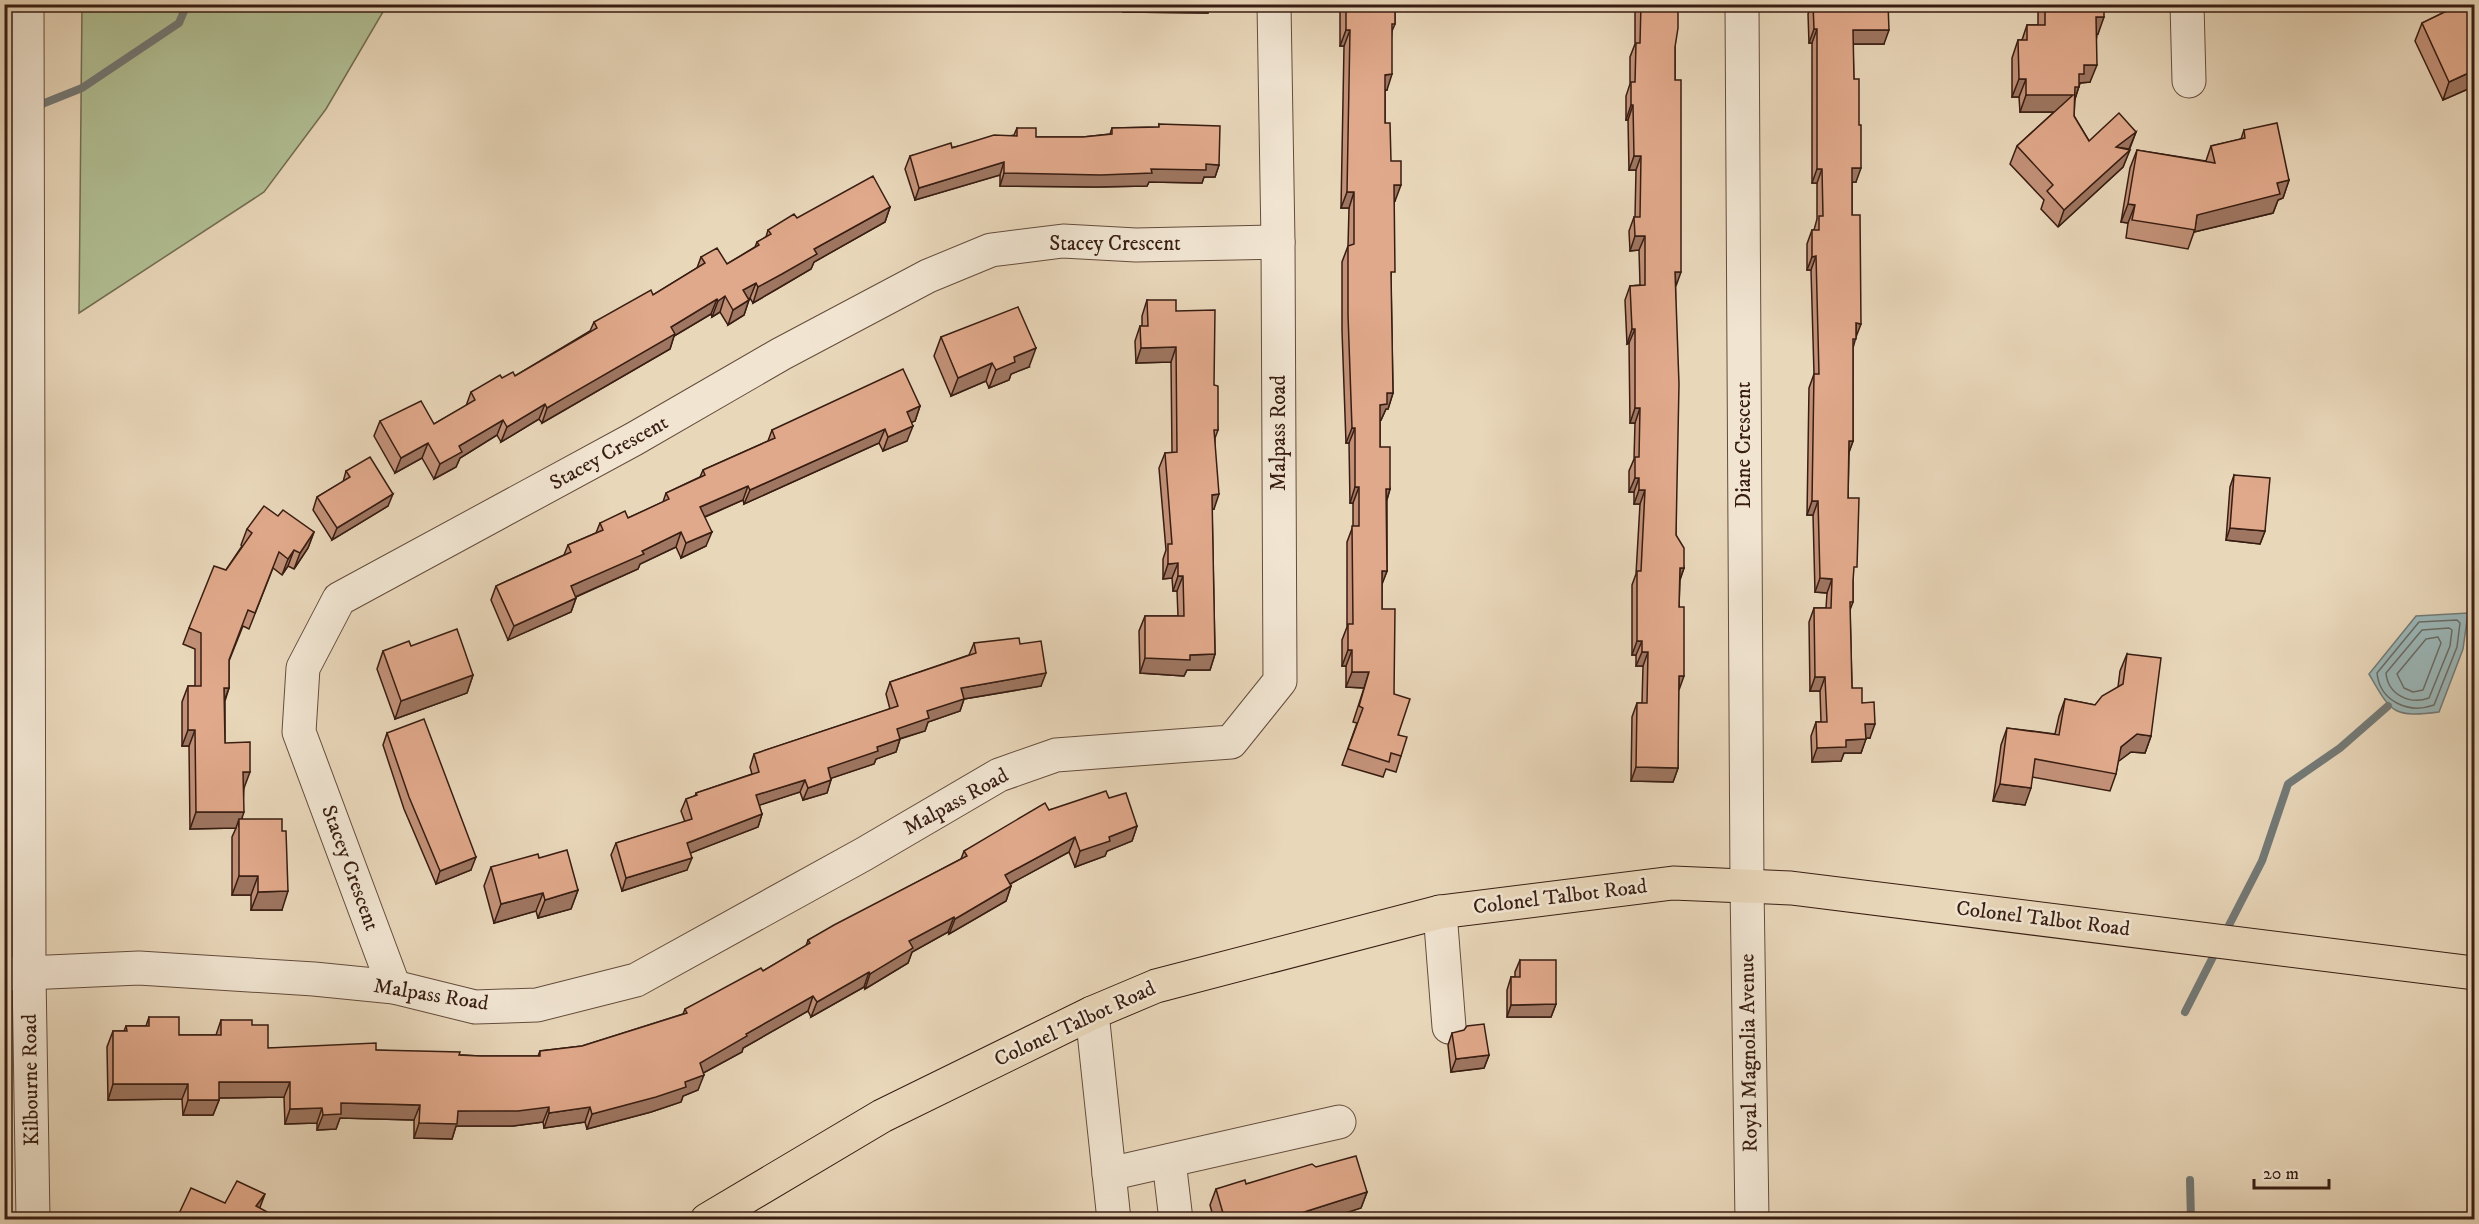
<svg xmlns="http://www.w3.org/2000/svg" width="2479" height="1224" font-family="'IM FELL DW Pica',serif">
<rect width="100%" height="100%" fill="#e9d7ba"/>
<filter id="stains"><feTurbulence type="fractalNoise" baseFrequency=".00333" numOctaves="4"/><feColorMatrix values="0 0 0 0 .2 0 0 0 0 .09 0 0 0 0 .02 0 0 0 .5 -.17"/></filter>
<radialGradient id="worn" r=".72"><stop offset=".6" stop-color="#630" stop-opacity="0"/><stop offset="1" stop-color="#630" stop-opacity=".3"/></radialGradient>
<path fill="#b1bf94" stroke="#746e53" stroke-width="1.5" d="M82 5H387L326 109 264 192 79 313Z"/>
<path fill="#9ab7b9" stroke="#737976" stroke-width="1.5" d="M2468 613 2463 649 2439 712C2392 718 2391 712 2369 674L2416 616Z"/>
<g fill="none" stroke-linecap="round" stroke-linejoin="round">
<g stroke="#696a66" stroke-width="1.5">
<path d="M2457 620 2460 623 2457 647 2434 705C2409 714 2380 702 2377 673L2419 622Z"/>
<path d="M2449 628 2452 630 2450 646 2429 698C2410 705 2388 695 2386 673L2422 630Z"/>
<path d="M2438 637 2441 643 2423 690 2413 692 2404 688 2397 674 2426 639Z"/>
</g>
<g stroke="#737976" stroke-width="8">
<path d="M37 106 82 88 179 23 187 4"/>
<path d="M4 118 20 112"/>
<path d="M2225 933 2262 861 2288 784 2340 748 2388 706"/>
<path d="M2185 1012 2217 949"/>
<path d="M2190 1180 2191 1220"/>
</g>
<g stroke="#644c3c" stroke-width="35">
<g id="minor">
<path d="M27 4 29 974 33 1220"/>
<path d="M1742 4 1747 886 1752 1220"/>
<path d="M2187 4 2189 81"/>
<path d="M1440 912 1449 1027"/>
<path d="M4 974 139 968 314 979 394 987 475 1007 537 1005 636 980 864 854 999 775 1056 755 1231 742 1280 681 1278 242 1274 4"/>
<path d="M394 987 299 732 303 668 339 599 634 439 781 354 928 276 991 250 1063 241 1136 245 1278 242"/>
<path d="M1092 1013 1114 1220"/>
<path d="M1169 1161 1176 1220"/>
<path d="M1109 1174 1339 1122"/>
</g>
</g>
<g stroke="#381d12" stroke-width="35">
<path id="major" d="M707 1220 882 1116 1092 1013 1156 986 1440 912 1673 883 1791 888 2474 973"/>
</g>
<use href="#minor" stroke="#f1e5d2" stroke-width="33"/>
<use href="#major" stroke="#e9d7ba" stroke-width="33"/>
</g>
<g fill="#c29178" stroke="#381d12" stroke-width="1.5">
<path d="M1123 4H1211L1208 13 1123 12Z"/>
<path d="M1340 4H1395V24L1392 31 1387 90H1385V123L1395 201H1394L1391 280 1393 393 1388 409H1386L1381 420H1380V447L1390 489 1387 500V571L1382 583V609L1394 694 1401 756 1396 772 1386 769 1383 777 1342 765 1357 723 1353 722 1364 688 1346 687V666H1342V640L1347 627V542L1353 526V503H1350L1349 443H1346L1342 331V262L1348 246 1349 208H1341L1344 46H1340Z"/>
<path d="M1628 4H1678L1675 47 1676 535 1684 568 1680 580 1679 607 1678 768 1673 782 1631 781 1632 717 1637 703H1642L1643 666H1636V655H1632V585L1636 574 1640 504H1634V492H1629V471L1634 459 1635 423H1630L1629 343 1627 344 1625 300 1630 286 1640 285 1639 250 1630 251 1629 231 1634 217H1635L1636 170H1629L1628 120H1626V96L1630 84V57L1635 44V8H1628Z"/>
<path d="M1811 4H1888L1884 44H1853L1856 182H1852V215L1856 337 1853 348V441L1849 452 1848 498 1853 578V602L1850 610 1852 688 1862 703 1870 738H1866L1861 753H1844L1841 761 1812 762 1811 736 1816 722H1821L1820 691H1810L1809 622 1814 608H1826L1827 593 1815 592 1813 515H1807L1809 388 1814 374 1811 270H1807V244L1812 230H1814L1817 219V183H1812V43H1809L1808 14Z"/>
<path d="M2038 4H2104L2098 34 2097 35 2090 82 2080 83 2075 99 2074 116 2089 141 2136 132 2123 167 2058 227 2041 209 2044 200 2010 164 2017 146 2054 112H2020L2019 97H2012V58L2018 40H2022L2027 25H2038Z"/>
<path d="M2404 4H2475V86L2443 100 2415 41 2422 23 2451 9 2404 11Z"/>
<path d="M1159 124 1219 165 1215 177H1204L1202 183 1149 182 1147 186 1097 187 1000 186V175L915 200 905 169 910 156 1014 135 1017 128 1036 137H1083L1110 134 1112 128 1159 127Z"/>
<path d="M2244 130 2289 180 2283 198 2278 200 2273 213 2194 232 2188 249 2126 238 2128 223 2121 222 2130 168 2137 150 2206 161 2211 146 2241 139Z"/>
<path d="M890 207 885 222 814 262 811 269 777 289 753 303 750 298 749 299 744 315 728 325 720 312 712 317 711 314 674 336 670 349 542 423 539 419 501 442 497 435 460 458 456 467 434 479 422 458 395 473 374 436 380 421 434 424 466 406 471 392 502 378 515 376 590 331 594 322 653 295 697 268 701 257 727 264 755 247 757 242 766 237 768 230 797 218Z"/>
<path d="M1147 300 1176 311 1214 385 1218 430 1215 438 1214 509H1212L1215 654 1210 670H1187L1184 676 1140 673 1139 631 1145 616H1178L1177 591H1173L1172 578 1163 579V559L1166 550 1159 468 1165 453H1172L1171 362 1136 363 1135 341 1140 326H1142V316Z"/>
<path d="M941 337 1029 367 1011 374 1009 380 989 388 986 381 951 396 934 356Z"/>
<path d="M920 406 915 421 911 422 907 441 883 451 879 443 744 504 743 500 705 517 706 546 681 558 676 547 640 564 638 569 576 597V598L571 612 508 640 491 600 496 586 564 555 568 545 596 533 600 523 628 518 663 502 666 493 700 477 703 470 768 441 772 430Z"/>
<path d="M346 471 388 506 332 540 313 510 317 497 343 482Z"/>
<path d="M2234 475 2265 531 2260 544 2226 540 2230 487Z"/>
<path d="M278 516 314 532 308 548 294 569 288 566 282 575 273 568 249 629 243 626 229 661V688L225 701V743L244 788 242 819 282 910H251V895H232V837L236 828 190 829 189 746H182V702L188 686H195V649L183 644 189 628 226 570 242 546 241 545 247 529Z"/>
<path d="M974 643 1020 644 1041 686 964 699 960 711 928 722 925 731 900 739 896 752 876 759 874 764 831 778 827 793 803 800 800 792 759 805 762 814 758 827 690 853 687 870 622 891 611 855 616 843 685 822 681 811 686 799 695 796 696 793 752 774 750 767 754 754 890 709 886 694 890 682 969 655Z"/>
<path d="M411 646 473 675 467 693 395 719 377 669 383 651Z"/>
<path d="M2127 654 2151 736 2145 753 2131 752 2118 761 2116 774 2110 791 2032 777 2025 805 1993 801 2001 745 2007 728 2055 734 2059 716 2065 699 2095 705 2118 687 2120 671Z"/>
<path d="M387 733 471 870 436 884 404 809 383 745Z"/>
<path d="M1109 798 1137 826 1132 841 1107 851 1105 856 1075 867 1069 852 1010 884 1011 886 1006 901 949 934 948 932 912 952 908 963 865 989 864 987 811 1017 808 1011 743 1048 742 1052 703 1073 698 1090 683 1096 681 1102 651 1112 587 1129 585 1122 544 1128 543 1122 513 1126H456L452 1139 414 1138V1120L340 1118 336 1129 317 1130V1123L285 1124 284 1097 219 1098V1100L213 1115H183L182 1099 108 1100 107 1047 113 1031H124L126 1026H146L149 1017 179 1035H216L221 1020 252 1025 268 1048 376 1050 480 1056H538L540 1051 582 1046 683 1014 685 1009 763 971 806 946 808 940 961 859 964 851 1049 810Z"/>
<path d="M539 858 578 890 571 909 538 918 536 911 494 923 484 886 491 867Z"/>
<path d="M1520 960 1556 1004 1551 1017H1507V990L1511 977H1515V972Z"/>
<path d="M1452 1033 1489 1055 1484 1068 1451 1072 1448 1045Z"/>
<path d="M1316 1167 1367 1192 1361 1208 1324 1220H1214L1210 1205 1216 1189 1246 1184Z"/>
</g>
<g fill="#9e7661" stroke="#381d12" stroke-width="1.5">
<path d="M1126 4H1211L1208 13 1123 12Z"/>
<path d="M1629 4H1637L1635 8H1628Z"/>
<path d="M2407 4H2460L2458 9 2404 11Z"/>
<path d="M2096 17H2104L2098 34 2090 35Z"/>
<path d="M1814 29H1817L1812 43H1809Z"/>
<path d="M1346 30H1350L1344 46H1340Z"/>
<path d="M1853 30H1889L1884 44H1848Z"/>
<path d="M2084 65H2097L2090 82 2080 83 2073 105 2066 112H2020L2026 95 2079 74Z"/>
<path d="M2475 70V86L2443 100 2449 82Z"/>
<path d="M1392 74 1387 90H1379L1385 75Z"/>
<path d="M2019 79H2026L2019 97H2012Z"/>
<path d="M1631 105H1633L1628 120H1626Z"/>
<path d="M2136 132 2129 149 2116 147Z"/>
<path d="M2130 150 2123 167 2058 227 2064 210Z"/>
<path d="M1634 156H1641L1636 170H1629Z"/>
<path d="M1004 162 1000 175 915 200 919 188Z"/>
<path d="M1206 164 1219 165 1215 177H1204L1202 183 1149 182 1147 186 1097 187 1000 186 1004 173 1151 169Z"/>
<path d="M1852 168H1861L1856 182H1847Z"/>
<path d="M1817 169H1822L1817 183H1812Z"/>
<path d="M2289 180 2283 198 2278 200 2273 213 2194 232 2197 215 2277 183Z"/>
<path d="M1394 185H1401L1395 201H1388Z"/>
<path d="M1347 192H1354L1349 208H1341Z"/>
<path d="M2128 204 2135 205 2128 223 2121 222Z"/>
<path d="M890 207 885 222 814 262 811 269 753 303 758 287 814 249Z"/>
<path d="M1635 236H1645L1639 250 1630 251Z"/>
<path d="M1816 256 1811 270H1807L1812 257Z"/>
<path d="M1675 272H1681L1676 286Z"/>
<path d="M756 283 750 298 738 305 743 290Z"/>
<path d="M725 296 720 312 712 317 718 301Z"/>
<path d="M717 299 711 314 674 336 670 349 542 423 547 408 671 327Z"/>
<path d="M749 300 744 315 728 325 733 310Z"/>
<path d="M1856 323 1861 324 1856 337Z"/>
<path d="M1632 329H1635L1629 343 1627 344Z"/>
<path d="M1176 347 1171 362 1136 363 1141 348Z"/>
<path d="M1036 348 1029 367 1011 374 1009 380 989 388 996 370 1014 357Z"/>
<path d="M992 363 986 381 951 396 958 378Z"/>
<path d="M1387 393H1393L1388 409H1386L1381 420H1374L1380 405Z"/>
<path d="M545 404 539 419 501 442 507 427Z"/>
<path d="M920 406 915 421 901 427 907 412Z"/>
<path d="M1635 408H1640L1635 423H1630Z"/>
<path d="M503 420 497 435 460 458 456 467 434 479 440 464 459 446Z"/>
<path d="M913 426 907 441 883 451 888 437Z"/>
<path d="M1352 428H1355L1349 443H1346Z"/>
<path d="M885 429 879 443 744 504 750 490Z"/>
<path d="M1849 441H1853L1848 455Z"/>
<path d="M428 443 422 458 395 473 401 458Z"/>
<path d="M1635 478H1639L1634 492H1629Z"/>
<path d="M748 486 743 500 695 521 700 507Z"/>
<path d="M1355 487H1359L1353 503H1350Z"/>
<path d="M1386 489H1390L1385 505Z"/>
<path d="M1639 490H1645L1640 504H1634Z"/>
<path d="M393 494 388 506 332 540 337 528Z"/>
<path d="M1219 494 1214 509 1207 510 1212 495Z"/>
<path d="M1812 501H1818L1813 515H1807Z"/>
<path d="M2230 528 2265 531 2260 544 2226 540Z"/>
<path d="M314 532 308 548 294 569 300 553Z"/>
<path d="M681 532 676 547 640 564 638 569 566 601 571 586Z"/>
<path d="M712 532 706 546 681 558 686 543Z"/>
<path d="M294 550 288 566 282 575 288 559Z"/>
<path d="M1178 563 1172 578 1163 579 1168 564Z"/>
<path d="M1680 568H1684L1679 582Z"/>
<path d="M1382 571H1387L1381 587Z"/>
<path d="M1178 576H1183L1177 591H1173Z"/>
<path d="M1820 578 1832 579 1827 593 1815 592Z"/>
<path d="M576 598 571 612 508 640 514 626Z"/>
<path d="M1637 641H1642L1636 655H1632Z"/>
<path d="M1348 650H1352L1346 666H1342Z"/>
<path d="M1642 652H1648L1643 666H1636Z"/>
<path d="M1215 654 1210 670H1187L1184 676 1140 673 1145 658 1190 655Z"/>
<path d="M1352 672H1369L1364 688 1346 687Z"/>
<path d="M1046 673 1041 686 964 699 960 711 928 722 925 731 892 741 897 729 927 711 961 688Z"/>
<path d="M473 675 467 693 395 719 401 701Z"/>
<path d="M1679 676H1684L1679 690Z"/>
<path d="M1815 677H1825L1820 691H1810Z"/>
<path d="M224 688H229L223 704Z"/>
<path d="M1865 724H1875L1870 738H1860Z"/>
<path d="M188 730H195L189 746H182Z"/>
<path d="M2137 734 2151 736 2145 753 2131 752 2115 764 2121 747Z"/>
<path d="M900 739 896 752 876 759 874 764 823 781 828 768 877 747Z"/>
<path d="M1866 739 1861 753H1844L1841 761 1812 762 1817 748 1846 740Z"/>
<path d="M1636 767 1678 768 1673 782 1631 781Z"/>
<path d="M243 772H250L244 788H237Z"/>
<path d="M805 780 800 792 751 808 756 795Z"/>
<path d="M831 780 827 793 803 800 808 788Z"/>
<path d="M2000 784 2031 788 2025 805 1993 801Z"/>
<path d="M196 812H244L239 827V819L236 828 190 829Z"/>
<path d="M762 814 758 827 683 856 687 843Z"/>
<path d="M1137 826 1132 841 1107 851 1105 856 1075 867 1080 851 1109 837Z"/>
<path d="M1075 837 1069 852 999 890 1005 875Z"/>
<path d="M476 857 471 870 436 884 440 871Z"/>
<path d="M692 858 687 870 622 891 626 878Z"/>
<path d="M239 876H258L251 895H232Z"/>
<path d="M1011 886 1006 901 949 934 955 919Z"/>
<path d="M578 890 571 909 538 918 545 900Z"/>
<path d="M288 891 282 910H251L258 892Z"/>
<path d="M543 893 536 911 494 923 501 904Z"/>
<path d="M954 917 948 932 912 952 908 963 865 989 870 974 909 941Z"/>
<path d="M869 972 864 987 811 1017 817 1002Z"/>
<path d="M813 996 808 1011 743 1048 742 1052 694 1078 700 1063 746 1034Z"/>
<path d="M1556 1004 1551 1017H1507L1511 1005Z"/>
<path d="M1489 1055 1484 1068 1451 1072 1456 1059Z"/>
<path d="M704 1075 698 1090 683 1096 681 1102 651 1112 587 1129 592 1114Z"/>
<path d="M219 1082H290L284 1097 214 1098Z"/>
<path d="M113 1084H188L182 1099 108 1100Z"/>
<path d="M188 1100H219L213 1115H183Z"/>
<path d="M341 1103 420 1105 414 1120 340 1118 336 1129 317 1130 323 1115Z"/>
<path d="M549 1107 543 1122 513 1126H456L452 1139 414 1138 419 1123 458 1111Z"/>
<path d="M590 1107 585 1122 544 1128 549 1113Z"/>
<path d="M322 1108 317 1123 285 1124 290 1109Z"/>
<path d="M1367 1192 1361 1208 1324 1220H1279Z"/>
<path d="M265 1194 256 1218V1206Z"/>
</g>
<g fill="#e1a98b" stroke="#381d12" stroke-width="1.5">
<path d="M1346 4H1395V24H1392V74L1385 75V123H1390L1391 161H1401V185H1394L1395 272H1391L1393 393H1387V404L1380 405V447H1390V489H1386L1387 571H1382V609H1395L1394 694 1410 699 1398 735 1407 737 1401 756 1391 753 1389 762 1348 749 1363 708 1359 706 1369 672H1352V650H1348V624H1353L1352 526H1359V487H1355V428H1352L1348 315V246L1354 244V192H1347L1350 30H1346Z"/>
<path d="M1641 4H1678V28L1675 47V80H1681V272H1675L1679 384 1676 535 1684 548V568H1680L1679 607H1684V676H1679L1678 768 1636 767 1637 703H1647L1648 652H1642V641H1637V571H1641L1645 490H1639V478H1635V457H1639L1640 408H1635V329H1632L1630 286 1645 285V236H1635L1634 217H1640L1641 156H1634L1633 105H1631V82H1635L1636 43H1640Z"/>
<path d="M1813 4H1888L1889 30H1853L1854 79H1859V125H1861V168H1852V215H1860L1861 324 1856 323V339H1853V441H1849L1848 498H1859L1857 567H1854L1853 581V602H1850L1852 688H1862V703L1874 702 1875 724H1865L1866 739 1846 740V747L1817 748 1816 722H1827L1825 677H1815L1814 608H1831L1832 579 1820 578 1818 501H1812L1814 374H1819L1816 256 1812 257V230H1819V216H1823L1822 169H1817V29H1814Z"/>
<path d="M2045 4H2104V17H2096L2097 65H2084V74H2079V87H2075L2074 116 2089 141 2119 113 2136 132 2116 147 2130 150 2064 210 2047 191 2053 185 2017 146 2073 95H2026V79H2019L2018 40H2027V25H2045Z"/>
<path d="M2461 4H2475V70L2449 82 2422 23Z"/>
<path d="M2277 123 2289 180 2277 183 2280 194 2197 215 2195 230 2132 220 2135 205 2128 204 2137 150 2215 163 2211 146 2245 138 2244 130Z"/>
<path d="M1159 124 1220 126 1219 165 1206 164V170L1151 169 1152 173 1101 175 1004 173V162L919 188 910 156 951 143 952 148 994 135 1017 136V128H1036V137H1083L1112 134V128L1159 127Z"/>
<path d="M873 176 890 207 814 249 817 254 782 274 758 287 756 283 743 290 749 300 733 310 725 296 718 301 717 299 671 327 675 334 547 408 545 404 507 427 503 420 459 446 462 452 440 464 428 443 401 458 380 421 421 401 434 424 475 400 471 392 500 375 502 378 513 372 515 376 597 328 594 322 651 290 653 295 705 263 701 257 717 248 727 264 759 245 757 242 771 234 768 230 794 214 797 218Z"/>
<path d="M1147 300H1176V311L1215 310 1214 385 1218 386V430H1214L1219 494 1212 495 1215 654 1190 655V660L1145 658V616H1184L1183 576H1178V563L1168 564V544H1172L1165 453 1177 452 1176 347 1141 348 1140 326H1148Z"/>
<path d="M1018 307 1036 348 1014 357 1015 362 996 370 992 363 958 378 941 337Z"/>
<path d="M903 369 920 406 907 412 913 426 888 437 885 429 750 490 748 486 700 507 712 532 686 543 681 532 642 551 644 554 571 586 576 598 514 626 496 586 571 552 568 545 603 530 600 523 625 511 628 518 669 499 666 493 705 475 703 470 775 438 772 430Z"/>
<path d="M370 457 393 494 337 528 317 497 350 477 346 471Z"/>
<path d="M2234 475 2270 478 2265 531 2230 528Z"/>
<path d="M264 506 278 516 283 510 314 532 300 553 294 550 288 559 279 552 255 613 248 610 229 660V688H224L225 743 250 742V772H243L244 812H196L195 730H188V686H201V633L189 628 214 566 226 570 252 533 247 529Z"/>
<path d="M457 629 473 675 401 701 383 651 409 641 411 646Z"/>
<path d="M1019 638 1020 644 1041 641 1046 673 961 688 964 699 927 711 929 718 897 729 900 739 877 747 878 751 828 768 831 780 808 788 805 780 756 795 762 814 687 843 692 858 626 878 616 843 692 819 686 799 697 795 696 793 759 772 754 754 898 706 890 682 976 653 974 643Z"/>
<path d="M2127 654 2161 658 2151 736 2137 734 2121 747 2116 774 2035 759 2031 788 2000 784 2007 728 2059 735 2065 699 2095 705 2102 696 2123 684Z"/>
<path d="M424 719 476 857 440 871 409 797 387 733Z"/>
<path d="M1106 791 1109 798 1126 793 1137 826 1109 837 1110 841 1080 851 1075 837 1005 875 1011 886 955 919 954 917 909 941 913 948 870 974 869 972 817 1002 813 996 746 1034 747 1036 700 1063 704 1075 685 1082 686 1087 656 1097 592 1114 590 1107 549 1113V1107L518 1111H458L457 1124 419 1123 420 1105 341 1103V1114L323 1115 322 1108 290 1109V1082H219V1100H188V1084H113V1031H127L126 1026H149V1017H179V1035H221V1020H252V1025H268V1048L376 1043V1050L460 1052 459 1055 480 1056H540V1051L582 1046 687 1013 685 1009 761 968 763 971 810 943 808 940 834 925 967 856 964 851 1045 803 1049 810Z"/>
<path d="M239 819H282V831H286L288 891 258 892V876H239Z"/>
<path d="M567 850 578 890 545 900 543 893 501 904 491 867 538 854 539 858Z"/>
<path d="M1520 960H1556V1004L1511 1005V977H1520Z"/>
<path d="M1484 1024 1489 1055 1456 1059 1452 1033 1464 1030 1467 1026Z"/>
<path d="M1356 1156 1367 1192 1279 1220H1225L1216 1189 1245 1180 1246 1184 1312 1164 1316 1167Z"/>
<path d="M237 1181 265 1194 256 1206 273 1215 271 1220H176L191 1188 225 1203Z"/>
</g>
<g text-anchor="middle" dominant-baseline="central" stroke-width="5" stroke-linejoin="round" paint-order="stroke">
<g font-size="21" fill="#381d12" stroke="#f1e5d2">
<text x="1115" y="244">Stacey Crescent</text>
<text transform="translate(1279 433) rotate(-90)">Malpass Road</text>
<text transform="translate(1744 445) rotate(-90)">Diane Crescent</text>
<text transform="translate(609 453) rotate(-29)">Stacey Crescent</text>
<text transform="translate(956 802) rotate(-29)">Malpass Road</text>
<text transform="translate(350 868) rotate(70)">Stacey Crescent</text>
<text transform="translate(1560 897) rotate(-7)">Colonel Talbot Road</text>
<text transform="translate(2043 919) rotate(7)">Colonel Talbot Road</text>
<text transform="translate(431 995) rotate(9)">Malpass Road</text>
<text transform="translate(1075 1024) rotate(-25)">Colonel Talbot Road</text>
<text transform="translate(1749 1053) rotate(-91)">Royal Magnolia Avenue</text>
<text transform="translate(31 1080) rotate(-91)">Kilbourne Road</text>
</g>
</g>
<rect width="2479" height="1224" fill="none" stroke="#e9d7ba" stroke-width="24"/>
<rect x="6" y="6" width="2467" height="1212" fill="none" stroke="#381d12" stroke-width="3"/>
<rect x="12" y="12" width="2455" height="1200" fill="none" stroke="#381d12" stroke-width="1.5"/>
<path d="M2254 1179v9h75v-9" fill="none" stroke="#381d12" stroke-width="3"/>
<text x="2263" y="1179" font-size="18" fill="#381d12" stroke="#f1e5d2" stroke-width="4.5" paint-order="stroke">20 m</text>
<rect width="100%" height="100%" filter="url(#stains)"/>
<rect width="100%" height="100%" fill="url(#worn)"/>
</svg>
